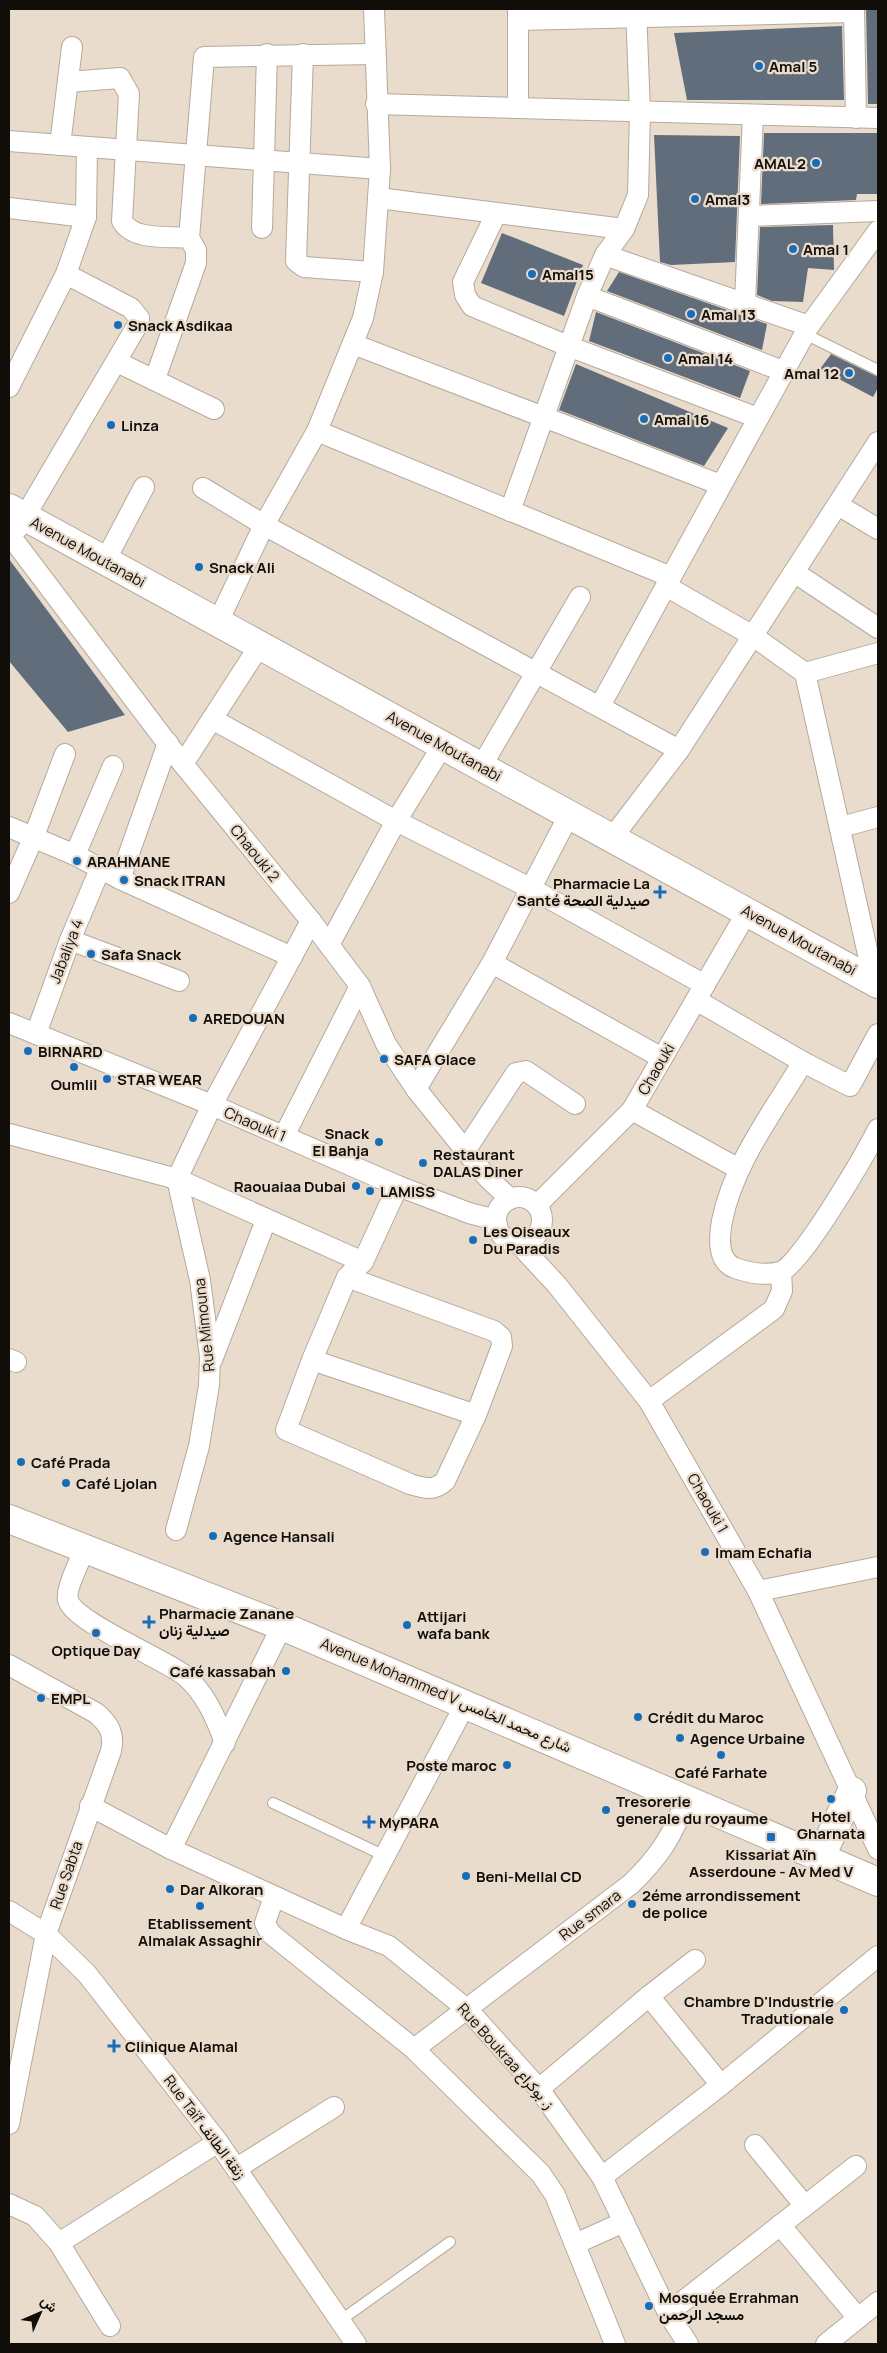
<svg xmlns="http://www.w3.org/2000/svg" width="887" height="2353" font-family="Manrope,Vazirmatn,sans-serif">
<rect width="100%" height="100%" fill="#eadccd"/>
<g fill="#626d7b">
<path d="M866 9H878V104H868Z"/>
<path d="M842 26 844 100H687L674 33Z"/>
<path d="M764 133H878V194H857L856 200 761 204Z"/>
<path d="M654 135 740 136 735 262 671 265 660 262Z"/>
<path d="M833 225 834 270 808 268 803 302 772 301 757 295 760 227Z"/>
<path d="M502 233 583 265 564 316 481 283Z"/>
<path d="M619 272 767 324 762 350 607 291Z"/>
<path d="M596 312 750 371 740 398 589 341Z"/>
<path d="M831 354 878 377V388L873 397 820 369Z"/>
<path d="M576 364 728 428 704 466 559 410Z"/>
<path d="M9 559 125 715 68 732 9 661Z"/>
</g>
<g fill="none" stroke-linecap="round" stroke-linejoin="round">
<g stroke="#b6a99b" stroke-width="12">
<g id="lane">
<path d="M805 334 878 370"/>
<path d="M273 1803 385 1856"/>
<path d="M341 2320 450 2242"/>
</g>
</g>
<g stroke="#b6a99b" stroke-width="22">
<g id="street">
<path d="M518 9V108"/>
<path d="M854 9 856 118"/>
<path d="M518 20 854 12"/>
<path d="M303 54 296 261 304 267 373 272"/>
<path d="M68 82 120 78 129 94 122 221C133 241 169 236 189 238L196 250V263L155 379"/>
<path d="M376 104 878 118"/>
<path d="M9 141 380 169"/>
<path d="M60 145 72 47"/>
<path d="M378 198 624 229"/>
<path d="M9 208 86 217"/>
<path d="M496 214 463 282 465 295 472 306 568 346 758 418"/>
<path d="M749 216 878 211"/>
<path d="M262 228 267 54"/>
<path d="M189 238 204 57 375 54"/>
<path d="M605 255 809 326"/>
<path d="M587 296 783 371"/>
<path d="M745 303 753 115"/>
<path d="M353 344 721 485"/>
<path d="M117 362 214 409"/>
<path d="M9 387 66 274 86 217 87 147"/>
<path d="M317 431 671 577"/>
<path d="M203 488 264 525 679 750"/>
<path d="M838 505 878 529"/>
<path d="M510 511 587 296 605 255 624 229 638 195 640 112 636 9"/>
<path d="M18 528 138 324 139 318 131 308 66 274"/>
<path d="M12 538 183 764 311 921 360 986 386 1044 416 1089 486 1176 510 1199"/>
<path d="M105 561 144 487"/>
<path d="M794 572 878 628"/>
<path d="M666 586 753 636 805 673 874 981"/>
<path d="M218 622 264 525 317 431 363 318 373 272 380 169 374 9"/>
<path d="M805 673 878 653"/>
<path d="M600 706 809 326 878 231"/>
<path d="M212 719 396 821 532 889 705 985"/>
<path d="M183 764 260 645"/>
<path d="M481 767 580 597"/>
<path d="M9 827 75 855 120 879 292 957"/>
<path d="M841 827 878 817"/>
<path d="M612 838 679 750 878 442"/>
<path d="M75 855 113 766"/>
<path d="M120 879 168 743"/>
<path d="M9 893 34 836 65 754"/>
<path d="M70 940 179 981"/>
<path d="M329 945 396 821 443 745"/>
<path d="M492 963 662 1058"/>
<path d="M696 1000 803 1062 850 1086 878 1034"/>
<path d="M9 1023 212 1105 398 1186 469 1213 496 1220 497 1226"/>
<path d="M36 1034 70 940 100 869"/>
<path d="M803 1062C773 1112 733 1164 722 1221 719 1237 717 1261 735 1268 749 1273 765 1276 780 1272 800 1267 866 1153 878 1129"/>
<path d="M416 1089 492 963 569 815"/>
<path d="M632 1110 739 1169"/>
<path d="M9 1134 177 1179 363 1262"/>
<path d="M284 1136 360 986"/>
<path d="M465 1151 516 1073 526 1071 575 1104"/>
<circle cx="519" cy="1220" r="23"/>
<path d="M537 1205 632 1110 747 912"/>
<path d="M518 1243 557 1285 649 1401 758 1591 878 1849"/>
<path d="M347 1277 494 1331 501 1337 502 1346 476 1415 445 1481C433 1492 424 1488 410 1484L286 1430 312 1360 347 1277 363 1262 398 1186"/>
<path d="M9 1359 16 1362"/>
<path d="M212 1360 266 1220"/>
<path d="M312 1360 476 1415"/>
<path d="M649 1401 774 1309 782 1291 781 1272"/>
<path d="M176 1530 199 1446 209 1385 210 1357 200 1280 177 1179 212 1105 311 921"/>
<path d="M85 1549C80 1560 65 1590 68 1600 74 1622 162 1658 184 1675 205 1692 216 1718 225 1743"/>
<path d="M758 1591 878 1567"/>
<path d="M9 1665 96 1713C109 1724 115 1734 111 1751L46 1934 9 2124"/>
<path d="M466 1703 346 1929 389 1946 468 2010 539 2089 602 2177 668 2313 688 2344"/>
<path d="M90 1806 171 1849 346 1929"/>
<path d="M171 1849 282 1626"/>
<path d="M274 1897 265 1923 270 1933 414 2049 541 2174 555 2195 615 2344"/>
<path d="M9 1911 46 1934 87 1974 218 2142 356 2344"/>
<path d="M649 1996 721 2085"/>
<path d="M414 2049 631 1884C657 1859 676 1833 685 1798"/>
<path d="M539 2089 649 1996 695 1960"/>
<path d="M755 2145 805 2206"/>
<path d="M237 2168 334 2107"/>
<path d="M602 2177 721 2085 878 1956"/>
<path d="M9 2204 35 2216 59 2243 110 2326"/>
<path d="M780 2225 858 2318"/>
<path d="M59 2243 218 2142"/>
<path d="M575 2244 624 2222"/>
<path d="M668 2313 856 2166"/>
<path d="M826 2344 878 2302"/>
</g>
</g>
<g stroke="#b6a99b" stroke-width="30">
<g id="secondary">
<path d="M9 508 878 984"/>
<path d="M9 1519 282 1626 878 1882"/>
<path d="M820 1858 852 1791"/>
</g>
</g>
<use href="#lane" stroke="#fff" stroke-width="10"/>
<use href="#street" stroke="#fff" stroke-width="20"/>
<use href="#secondary" stroke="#fff" stroke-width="28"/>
</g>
<g fill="#186dba" stroke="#eadccd" stroke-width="2">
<circle cx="759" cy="66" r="5"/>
<circle cx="816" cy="163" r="5"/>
<circle cx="695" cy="199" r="5"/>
<circle cx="793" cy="249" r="5"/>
<circle cx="532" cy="274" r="5"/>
<circle cx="691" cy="314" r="5"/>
<circle cx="118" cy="325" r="5"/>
<circle cx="668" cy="358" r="5"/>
<circle cx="849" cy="373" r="5"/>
<circle cx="644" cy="419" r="5"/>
<circle cx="111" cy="425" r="5"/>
<circle cx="199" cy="567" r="5"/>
<circle cx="77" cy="861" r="5"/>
<circle cx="124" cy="880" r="5"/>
<path d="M657.5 884.5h5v5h5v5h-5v5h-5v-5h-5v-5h5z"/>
<circle cx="91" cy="954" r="5"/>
<circle cx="193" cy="1018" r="5"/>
<circle cx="28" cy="1051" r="5"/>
<circle cx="384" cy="1059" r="5"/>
<circle cx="74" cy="1067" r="5"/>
<circle cx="107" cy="1079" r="5"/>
<circle cx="379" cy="1142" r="5"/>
<circle cx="423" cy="1163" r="5"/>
<circle cx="356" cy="1186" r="5"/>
<circle cx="370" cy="1191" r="5"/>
<circle cx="473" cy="1240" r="5"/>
<circle cx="21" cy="1462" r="5"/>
<circle cx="66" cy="1483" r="5"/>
<circle cx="213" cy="1536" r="5"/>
<circle cx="705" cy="1552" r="5"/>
<path d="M146.5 1614.5h5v5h5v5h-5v5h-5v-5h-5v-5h5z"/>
<circle cx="407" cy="1625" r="5"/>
<circle cx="96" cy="1633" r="5"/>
<circle cx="286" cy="1671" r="5"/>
<circle cx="41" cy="1698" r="5"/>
<circle cx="638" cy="1717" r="5"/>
<circle cx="680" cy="1738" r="5"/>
<circle cx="721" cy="1755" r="5"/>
<circle cx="507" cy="1765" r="5"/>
<circle cx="831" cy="1799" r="5"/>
<circle cx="606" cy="1810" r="5"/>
<path d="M366.5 1814.5h5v5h5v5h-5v5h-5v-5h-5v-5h5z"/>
<rect x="766" y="1832" width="10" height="10" rx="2.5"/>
<circle cx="466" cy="1876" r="5"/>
<circle cx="170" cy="1889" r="5"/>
<circle cx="632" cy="1904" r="5"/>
<circle cx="200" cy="1906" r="5"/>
<circle cx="844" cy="2010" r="5"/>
<path d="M111.5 2038.5h5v5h5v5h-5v5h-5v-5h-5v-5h5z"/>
<circle cx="649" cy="2306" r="5"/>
</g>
<g text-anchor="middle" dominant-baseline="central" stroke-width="4.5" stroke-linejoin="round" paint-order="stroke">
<g font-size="15" font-weight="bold" fill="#110d08" stroke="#eadccd" text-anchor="start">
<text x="769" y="66">Amal 5</text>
<text x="806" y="163" text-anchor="end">AMAL 2</text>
<text x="705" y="199">Amal3</text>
<text x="803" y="249">Amal 1</text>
<text x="542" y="274">Amal15</text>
<text x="701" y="314">Amal 13</text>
<text x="128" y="325">Snack Asdikaa</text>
<text x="678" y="358">Amal 14</text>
<text x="839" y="373" text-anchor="end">Amal 12</text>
<text x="654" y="419">Amal 16</text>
<text x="121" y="425">Linza</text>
<text x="209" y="567">Snack Ali</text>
<text x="87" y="861">ARAHMANE</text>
<text x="134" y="880">Snack ITRAN</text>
<text x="650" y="883" text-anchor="end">Pharmacie La<tspan x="650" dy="17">Santé صيدلية الصحة</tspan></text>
<text x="101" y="954">Safa Snack</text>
<text x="203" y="1018">AREDOUAN</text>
<text x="38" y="1051">BIRNARD</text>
<text x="394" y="1059">SAFA Glace</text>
<text x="117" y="1079">STAR WEAR</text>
<text x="74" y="1084" text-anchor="middle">Oumlil</text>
<text x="369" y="1133" text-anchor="end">Snack<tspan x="369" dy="17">El Bahja</tspan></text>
<text x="433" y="1154">Restaurant<tspan x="433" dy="17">DALAS Diner</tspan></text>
<text x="346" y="1186" text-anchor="end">Raouaiaa Dubai</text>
<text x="380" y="1191">LAMISS</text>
<text x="483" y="1231">Les Oiseaux<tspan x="483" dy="17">Du Paradis</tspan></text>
<text x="31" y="1462">Café Prada</text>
<text x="76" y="1483">Café Ljolan</text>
<text x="223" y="1536">Agence Hansali</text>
<text x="715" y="1552">Imam Echafia</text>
<text x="159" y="1613">Pharmacie Zanane<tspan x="159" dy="17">صيدلية زنان</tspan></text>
<text x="417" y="1616">Attijari<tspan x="417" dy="17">wafa bank</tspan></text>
<text x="96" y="1650" text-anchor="middle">Optique Day</text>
<text x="276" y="1671" text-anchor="end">Café kassabah</text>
<text x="51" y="1698">EMPL</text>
<text x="648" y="1717">Crédit du Maroc</text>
<text x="690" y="1738">Agence Urbaine</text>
<text x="497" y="1765" text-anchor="end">Poste maroc</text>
<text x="721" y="1772" text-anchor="middle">Café Farhate</text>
<text x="616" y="1801">Tresorerie<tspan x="616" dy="17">generale du royaume</tspan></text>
<text x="831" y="1816" text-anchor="middle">Hotel<tspan x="831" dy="17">Gharnata</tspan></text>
<text x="379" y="1822">MyPARA</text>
<text x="771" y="1854" text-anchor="middle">Kissariat Aïn<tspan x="771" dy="17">Asserdoune - Av Med V</tspan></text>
<text x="476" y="1876">Beni-Mellal CD</text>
<text x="180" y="1889">Dar Alkoran</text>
<text x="642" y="1895">2éme arrondissement<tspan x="642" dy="17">de police</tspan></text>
<text x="200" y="1923" text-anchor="middle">Etablissement<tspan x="200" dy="17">Almalak Assaghir</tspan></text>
<text x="834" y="2001" text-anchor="end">Chambre D'Industrie<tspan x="834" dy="17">Tradutionale</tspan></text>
<text x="125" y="2046">Clinique Alamal</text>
<text x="659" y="2297">Mosquée Errahman<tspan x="659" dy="17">مسجد الرحمن</tspan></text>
</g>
<g font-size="15" fill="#110d08" stroke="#eadccd">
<text transform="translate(88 552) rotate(29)">Avenue Moutanabi</text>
<text transform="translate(444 746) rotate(29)">Avenue Moutanabi</text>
<text transform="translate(255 853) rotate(51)">Chaouki 2</text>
<text transform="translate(799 940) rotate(29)">Avenue Moutanabi</text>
<text transform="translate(66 951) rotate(-69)">Jabaliya 4</text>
<text transform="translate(656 1069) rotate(-60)">Chaouki</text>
<text transform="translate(255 1124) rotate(23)">Chaouki 1</text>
<text transform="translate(204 1325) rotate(-96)">Rue Mimouna</text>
<text transform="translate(708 1503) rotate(60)">Chaouki 1</text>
<text transform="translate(446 1695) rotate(23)">Avenue Mohammed V شارع محمد الخامس</text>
<text transform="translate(66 1875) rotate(-71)">Rue Sabta</text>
<text transform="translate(590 1915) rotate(-37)">Rue smara</text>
<text transform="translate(506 2056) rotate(48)">Rue Boukraa ز. بوكراع</text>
<text transform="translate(205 2127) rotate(53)">Rue Taïf زنقة الطائف</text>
</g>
</g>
<rect width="887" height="2353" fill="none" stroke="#110d08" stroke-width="20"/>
<g transform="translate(40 2313) rotate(45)" stroke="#eadccd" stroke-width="4" paint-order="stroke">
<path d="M0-4L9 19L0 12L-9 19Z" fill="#110d08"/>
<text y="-8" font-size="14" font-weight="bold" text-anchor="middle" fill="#110d08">ش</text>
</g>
</svg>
